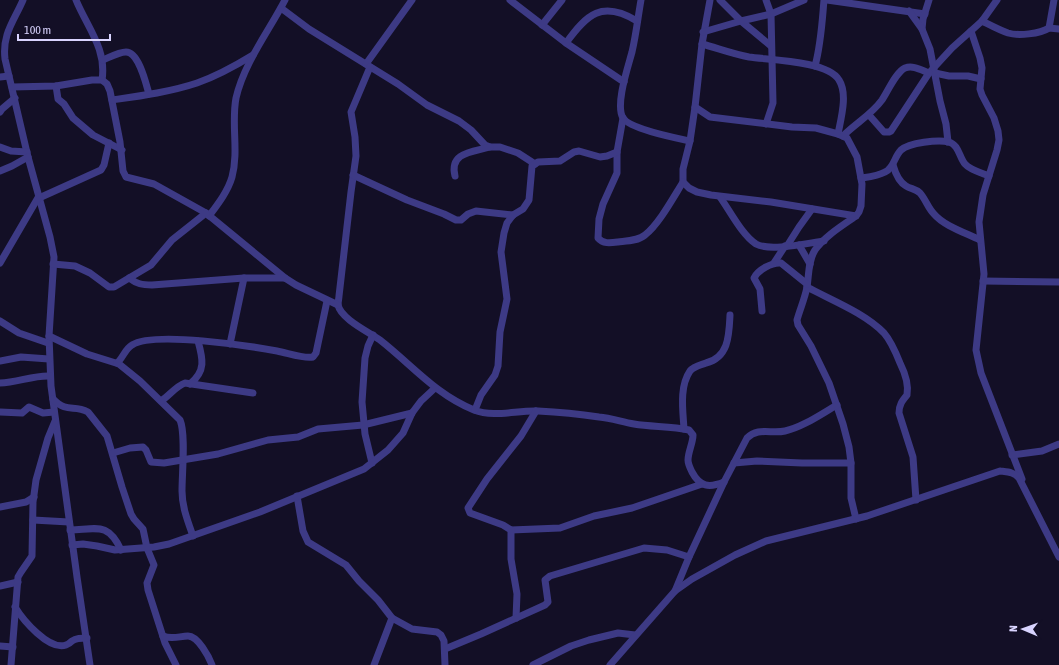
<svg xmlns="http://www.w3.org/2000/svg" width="1059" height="665" font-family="'Asap Condensed',sans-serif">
<rect width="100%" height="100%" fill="#130f26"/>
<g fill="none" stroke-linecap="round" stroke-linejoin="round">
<g stroke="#3d3a85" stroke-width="7">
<path d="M23 0C14 21 2 34 5 59L28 157 50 237 54 257 49 336 51 386 77 577 90 665"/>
<path d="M76 0C87 27 107 49 102 80"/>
<path d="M510 0 566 43 624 82"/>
<path d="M641 0C638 17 636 35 632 52 628 67 615 105 623 118 630 129 676 138 690 141"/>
<path d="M710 0 702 44 695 107 690 141 683 169V182L689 188 697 192 711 195 771 202 856 216"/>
<path d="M720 0 741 21 771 46"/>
<path d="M766 0 771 14 773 103 766 124"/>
<path d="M827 0 925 14"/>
<path d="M929 0 923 19 922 29 930 49 940 101 946 124 948 142"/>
<path d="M281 8 309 29 398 84 427 105 459 121 471 130 485 145 490 147H500L518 153 535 164"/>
<path d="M909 11 922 29"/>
<path d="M982 21C990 25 999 30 1008 33 1018 36 1040 34 1049 28L1054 0"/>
<path d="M542 25 562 0"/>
<path d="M1049 28 1059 29"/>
<path d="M971 31 980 58 982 68 980 89 982 95 994 118 998 131 999 140 997 150 983 195 979 222 984 274 976 350 981 373 1022 479"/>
<path d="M703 32 741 21 771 14 804 0"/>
<path d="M566 43C587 14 602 0 637 21"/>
<path d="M702 44C717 48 733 54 749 57 770 60 828 61 839 80 848 94 841 118 838 134"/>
<path d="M103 60C110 57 119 52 126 52 139 52 146 84 149 94"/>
<path d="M366 64 412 0"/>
<path d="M815 66C821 44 822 23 824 0"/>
<path d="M370 67 351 112 355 137 356 156 351 192 339 296C339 298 338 302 338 305 341 319 369 332 380 340 412 365 435 394 474 410 494 418 517 410 538 411 558 412 579 414 599 417 611 418 622 422 634 424 652 427 671 426 689 430L693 435C693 443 688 452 688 460 688 464 690 468 692 472 700 487 709 488 724 482"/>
<path d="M935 73 949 76H968L981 79"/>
<path d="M0 77 9 76"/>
<path d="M56 86 58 99 64 104 73 118 93 135 122 150"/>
<path d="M12 87 56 86 92 80H102L107 84 110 91 120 142 123 171 126 177 154 184 206 213 285 278 296 285 338 305"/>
<path d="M112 100C140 96 170 92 197 83 217 76 235 66 253 55"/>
<path d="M695 107 710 117 792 127 816 128 838 134 847 138 857 157 862 184 861 206 859 212 856 216C842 226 825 236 815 250 808 261 809 275 807 287 805 298 800 309 797 320L798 325 811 346 829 383 843 424 849 447 851 463V498L856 519"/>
<path d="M0 112 2 109 15 98"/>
<path d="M869 115 884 132H889L891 131 929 73 952 48 982 21 997 0"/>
<path d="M623 118 617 152V173L603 204 599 219 598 238C603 244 610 243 618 242 627 241 638 241 645 235 659 224 673 198 683 182"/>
<path d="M843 136C856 123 871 115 882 100 888 91 896 72 905 68 913 65 921 70 929 73"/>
<path d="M0 147 11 151 27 152"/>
<path d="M893 165C895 172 899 182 906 186 911 189 916 189 920 193 926 200 928 208 934 214 944 226 966 233 980 240"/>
<path d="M0 171 12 166 28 157"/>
<path d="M353 175 407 200 444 214 456 220H461L468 214 476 211 513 215"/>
<path d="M455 176C449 152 473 152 490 147"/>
<path d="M861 178C868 177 878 176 885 172 894 168 894 157 901 150 909 143 938 139 949 142 959 145 959 157 965 164 970 170 982 173 989 176"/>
<path d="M720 197C730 211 742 235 756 244 770 252 808 243 824 241"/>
<path d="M39 198 101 170 104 165 109 143"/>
<path d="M209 216C218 204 228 191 232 177 239 151 231 124 236 98 244 63 269 31 285 0"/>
<path d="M799 245 810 264"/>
<path d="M787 246 799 227 812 209"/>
<path d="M0 263 39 196"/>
<path d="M774 263 785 246"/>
<path d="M53 264 75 266 90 273 109 287H114L151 265 172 240 206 213"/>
<path d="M129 278C137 284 142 285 152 285L244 278H285"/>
<path d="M983 281 1059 282"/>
<path d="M807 287C831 300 865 313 884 333 891 341 896 353 900 363 905 373 909 384 907 395 902 401 899 405 899 413L913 457 916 500"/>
<path d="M762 311 760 289 754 278C758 270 772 262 781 263L807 284"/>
<path d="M0 321 19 333 48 343"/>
<path d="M49 336 87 354 119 364 140 381 180 420C186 434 182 473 182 491 182 507 188 522 193 536"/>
<path d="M230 344 244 278"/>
<path d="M0 361 21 357 49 359"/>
<path d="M117 363C123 358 125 349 132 345 154 331 250 346 277 351 288 353 304 359 313 357L316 353 327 301"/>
<path d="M0 383C17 383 33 375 50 376"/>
<path d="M190 384C206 371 203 359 198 341"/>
<path d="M53 399C68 414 73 404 88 412L107 436 122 487 131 514 134 519 143 529 147 548 154 565 147 583 148 590 165 643 176 665"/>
<path d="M161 401C169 396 176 386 185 383L253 393"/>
<path d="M475 410 481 395 495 375 498 366 500 332 507 299 501 252 504 233 507 223 513 215 523 209 529 200 532 166 538 162 560 161 574 152 579 151 600 157 607 156 617 152"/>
<path d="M0 412 22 413 29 407 43 413 54 412"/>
<path d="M684 429C683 411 679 387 690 371 694 366 701 365 706 363 729 357 729 335 730 315"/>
<path d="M113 453 130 448 143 447 146 450 151 462 164 463 218 454 268 440 298 437 318 429 363 425 412 413"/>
<path d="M1012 455 1042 451 1059 444"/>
<path d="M372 463 365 434 362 402 365 358 368 346 373 335"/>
<path d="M734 463 757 461 802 463H851"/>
<path d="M297 496 303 531 308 542 346 565 359 581 378 600 392 618 412 629 437 632 441 635 444 641 445 665"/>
<path d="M0 507 26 502 34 497"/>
<path d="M33 520 69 522"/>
<path d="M70 530C97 529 108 522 121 550"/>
<path d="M511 530 560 528 594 516 632 508 702 484"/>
<path d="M72 545 83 544 97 546 115 550 154 547 169 544 260 512 364 469 388 450 403 433 412 413 421 401 435 388"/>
<path d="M0 586 18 582"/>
<path d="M675 591 689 557 724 482 747 438C758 427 771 434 785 431 803 427 821 414 837 405"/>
<path d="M15 607C23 620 49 651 66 645 69 644 70 643 72 641 76 638 81 638 87 638"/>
<path d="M516 618 517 594 511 559V530L503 525 470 513 468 508 487 479 521 436 536 411"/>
<path d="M163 636C172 640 180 636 188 636 198 636 209 657 212 665"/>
<path d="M0 646 13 647"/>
<path d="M445 649 481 634 545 605 548 602 545 580 550 576 644 548 667 550 689 557"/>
<path d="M11 665 18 577 21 572 32 556 33 502 36 480 48 438 55 421"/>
<path d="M374 665 392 618"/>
<path d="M533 665 571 646 589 640 618 633 635 635"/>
<path d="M610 665 675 591 692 579 735 555 766 541 867 516 1000 471C1008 472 1014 472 1019 478L1059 557"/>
</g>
</g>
<g transform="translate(1023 629) rotate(272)" stroke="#130f26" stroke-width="3" paint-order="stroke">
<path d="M0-3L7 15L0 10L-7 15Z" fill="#d9d4ff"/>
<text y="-6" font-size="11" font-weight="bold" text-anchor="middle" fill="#d9d4ff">N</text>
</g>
<path d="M18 34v6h92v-6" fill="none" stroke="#d9d4ff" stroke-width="2"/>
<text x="24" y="34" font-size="12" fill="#d9d4ff" stroke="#130f26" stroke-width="3" paint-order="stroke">100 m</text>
</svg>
